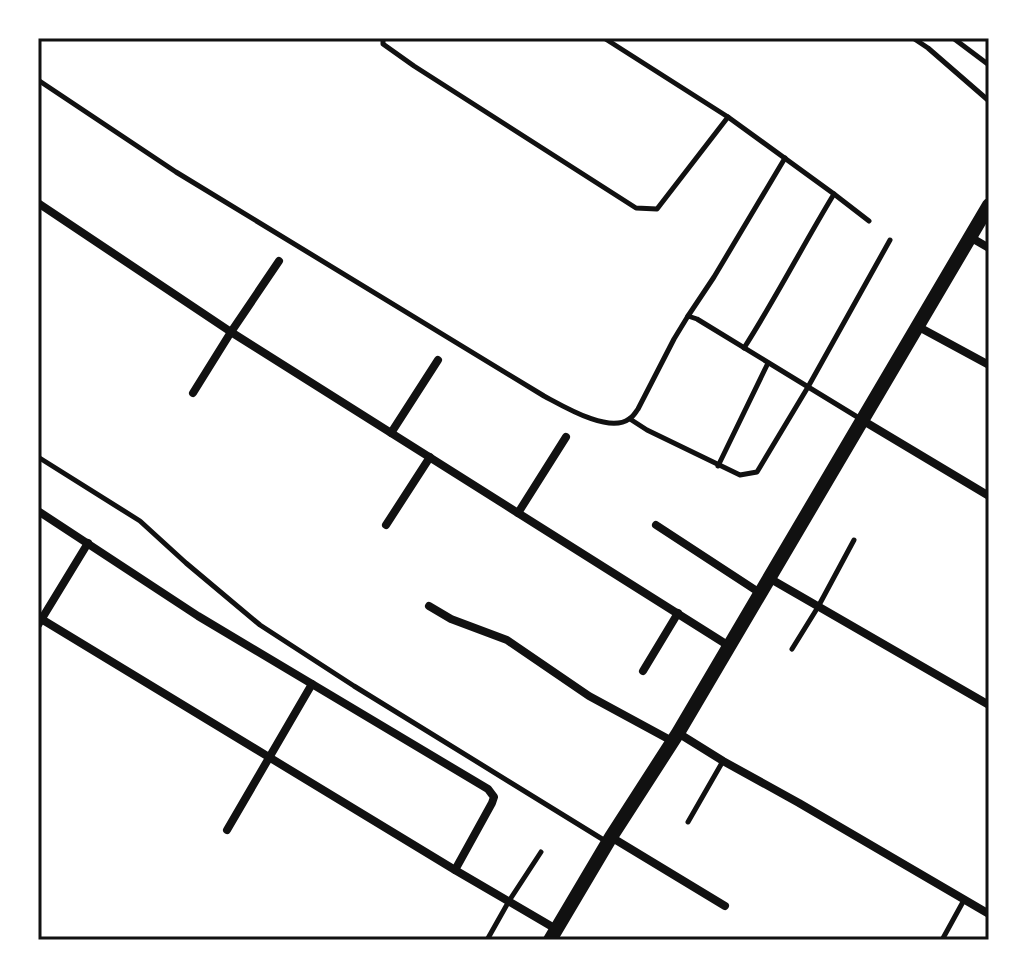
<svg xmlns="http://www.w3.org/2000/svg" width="1027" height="978" font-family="Ubuntu,sans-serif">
<rect width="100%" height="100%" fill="#fff"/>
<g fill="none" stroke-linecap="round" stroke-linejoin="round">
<g stroke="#111" stroke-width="5">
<path d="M383 38V44L414 66 636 208 657 209 728 117 834 194"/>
<path d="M604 38 728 117"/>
<path d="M913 38 928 48 989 101"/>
<path d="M953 38 989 65"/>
<path d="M38 80 176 172 544 396C563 406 609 434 629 419 633 417 635 413 638 409L674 339 688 316 697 319 859 418"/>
<path d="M688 316 714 277 785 158"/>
<path d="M744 348C776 298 803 245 834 194L869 221"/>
<path d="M630 419 647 430 740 475 757 472 808 387 890 240"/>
<path d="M38 457 140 521 186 563 260 625 354 686 607 842"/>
<path d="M718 466 768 363"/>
<path d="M792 649 818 607 854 540"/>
<path d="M688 822 723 761"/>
<path d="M487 940 509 901 541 852"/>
<path d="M942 940 964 900"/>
</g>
<g stroke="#111" stroke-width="8">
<path d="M38 203 231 332 729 646"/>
<path d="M970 237 989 248"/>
<path d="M917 326 989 365"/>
<path d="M193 393 231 332 279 261"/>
<path d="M862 420 989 496"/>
<path d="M391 433 438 360"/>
<path d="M38 511 198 616 488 789 494 797 492 803 455 870"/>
<path d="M518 513 566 437"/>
<path d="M386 525 430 457"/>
<path d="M656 525 760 593"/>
<path d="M769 578 989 705"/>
<path d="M429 606 451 619 507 640 589 696 672 741"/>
<path d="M38 617 455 870 556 929"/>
<path d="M38 625 88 543"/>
<path d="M643 671 678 613"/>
<path d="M678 733 723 761 799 803 989 914"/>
<path d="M227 830 312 684"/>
<path d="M611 837 725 906"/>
</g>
<path stroke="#111" stroke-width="14" d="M550 940 611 837 678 733 989 205"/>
</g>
<rect width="1027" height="978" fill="none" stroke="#ffffff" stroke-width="80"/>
<rect x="40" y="40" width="947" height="898" fill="none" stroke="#111" stroke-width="3"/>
</svg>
